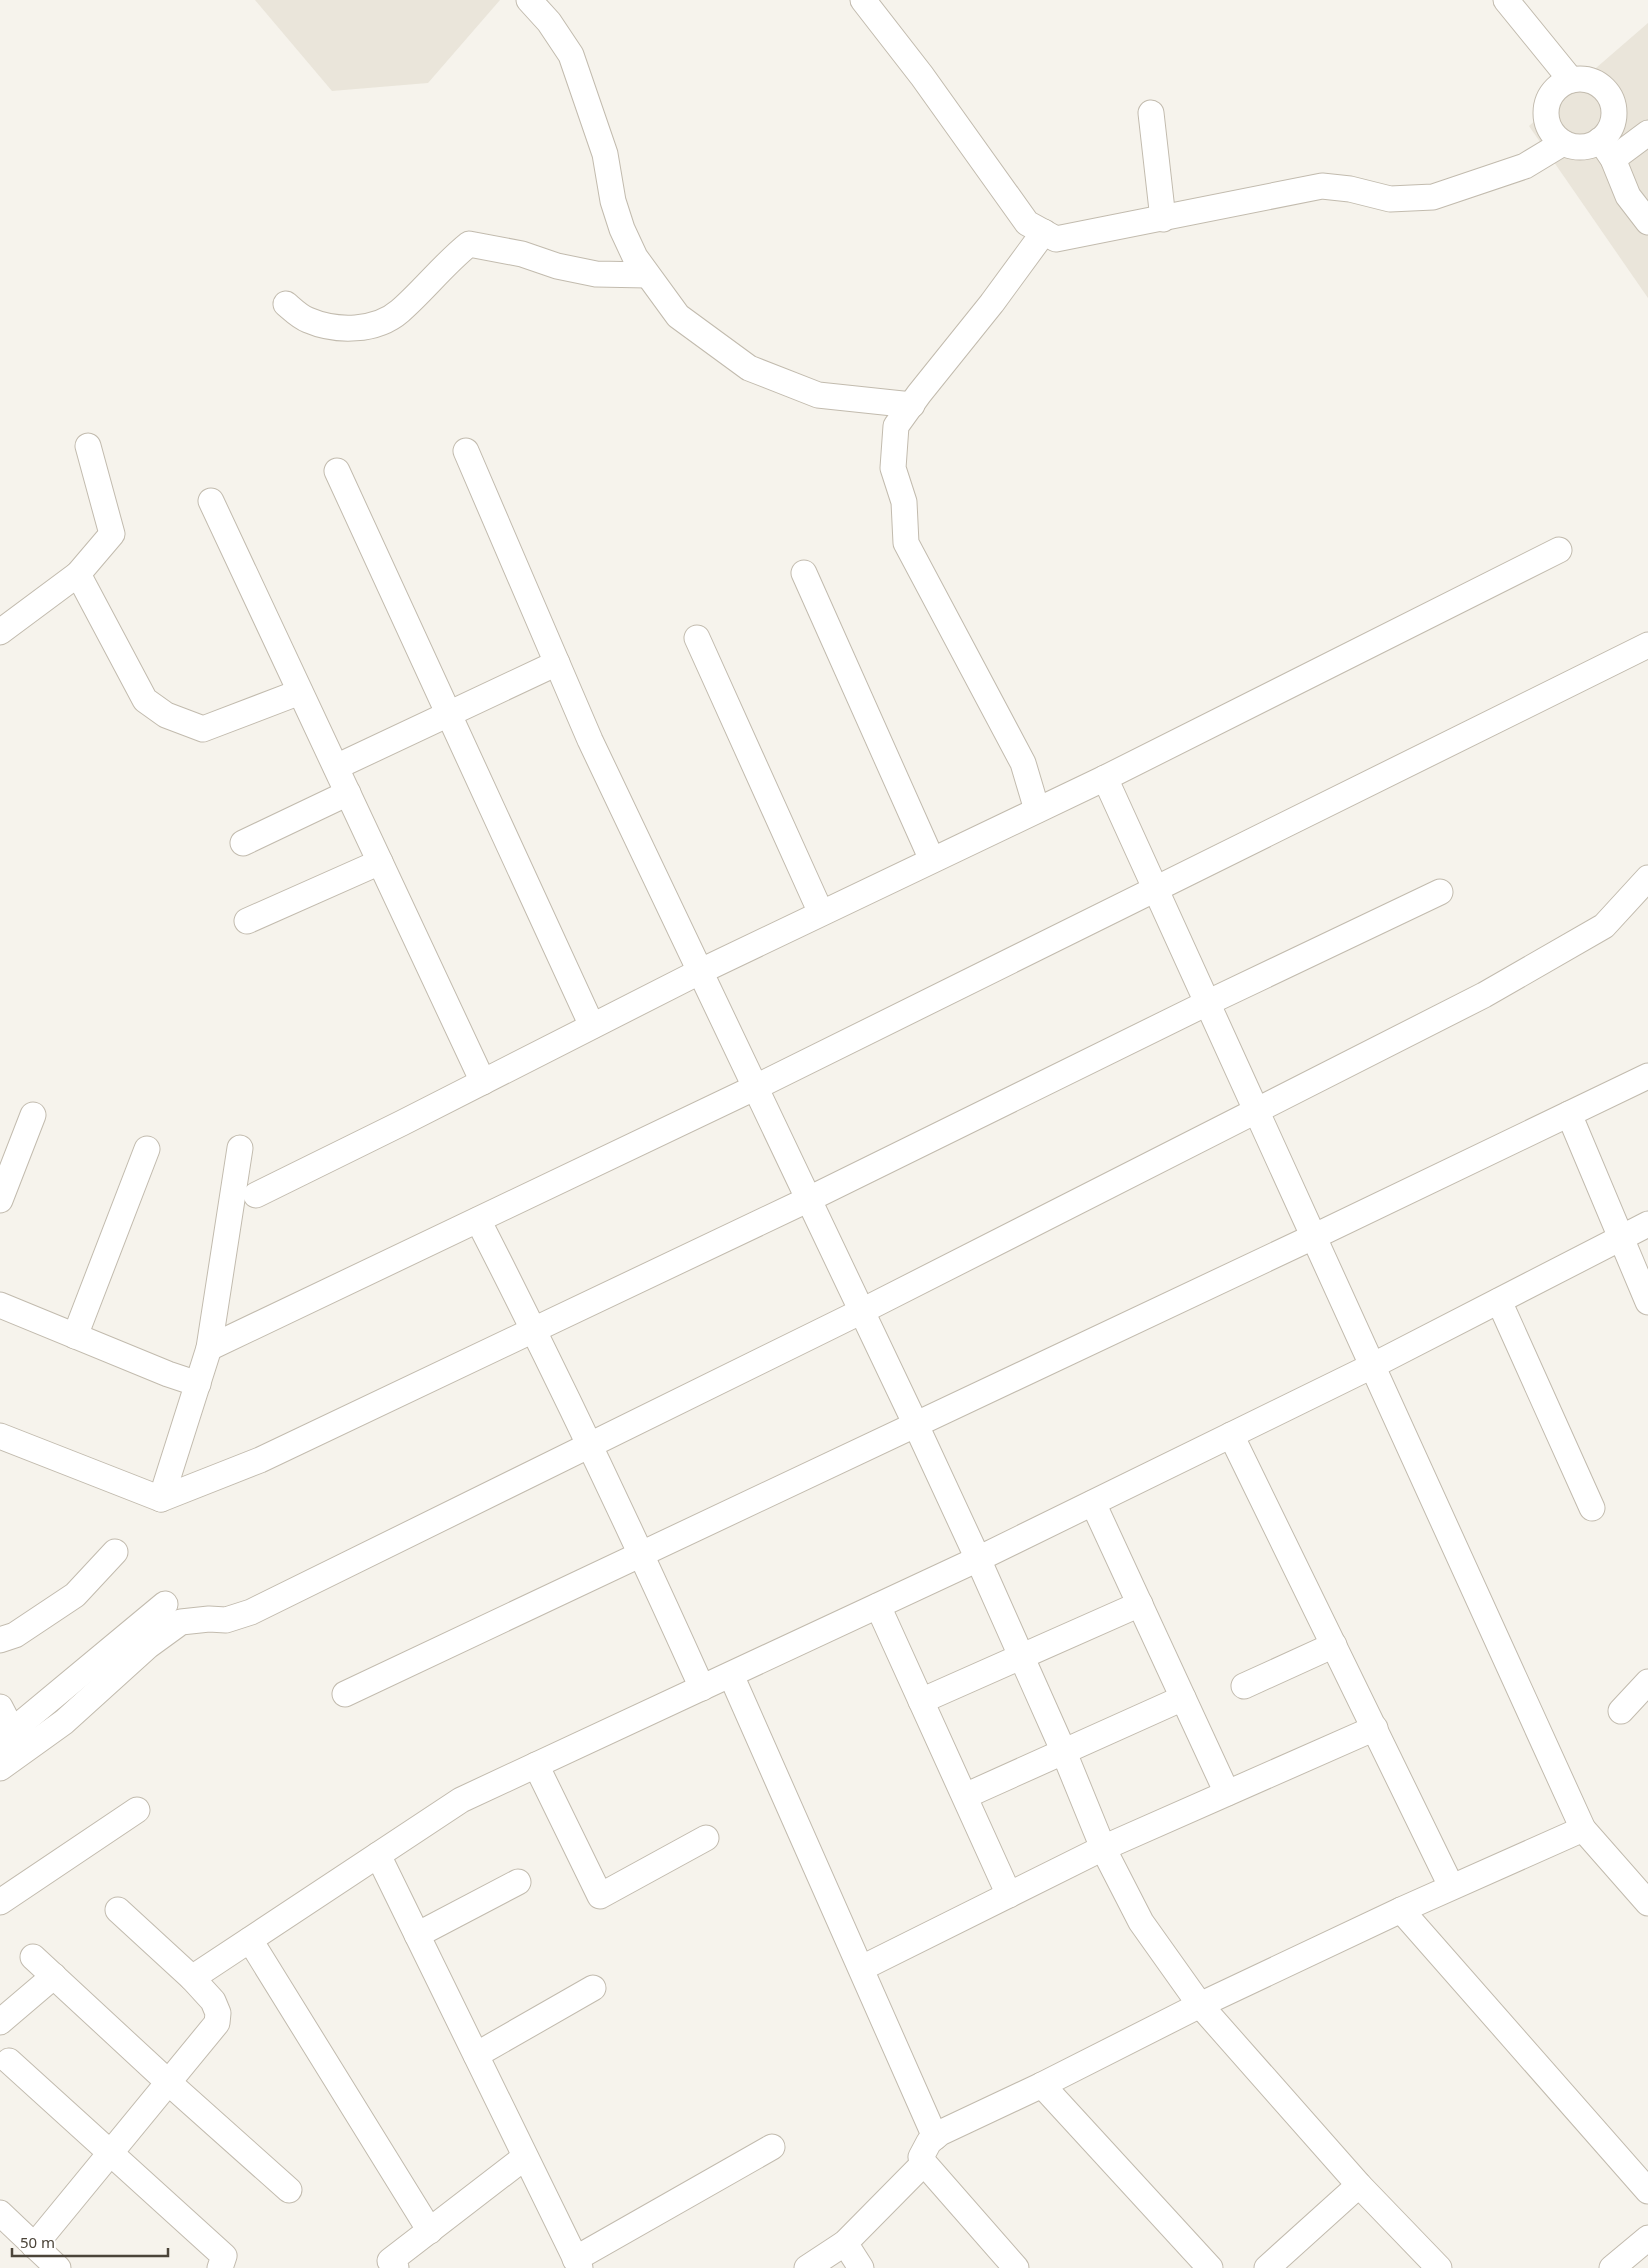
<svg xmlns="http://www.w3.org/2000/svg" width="1648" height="2268" font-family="'Noto Sans',sans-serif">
<rect width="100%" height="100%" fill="#f6f3ec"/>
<g fill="#eae5da">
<path d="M255 0H500L428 83 332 91Z"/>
<path d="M1648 23V298L1529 126Z"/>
</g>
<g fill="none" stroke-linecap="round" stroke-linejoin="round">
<g stroke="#c2bbae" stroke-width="27">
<g id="minor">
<path d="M529 0 549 22 571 55 605 154 613 201 622 229 635 257 678 316 749 368 818 395 912 405"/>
<path d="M863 0 922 76 1027 223 1056 239 1322 186 1350 189 1390 199 1433 197 1525 166 1563 143"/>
<path d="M1506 0 1571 80"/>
<circle cx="1580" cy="113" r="34"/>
<path d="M1151 113 1163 219"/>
<path d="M1600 140 1613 159 1628 196 1648 222"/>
<path d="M1613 159 1648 133"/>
<path d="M286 304C293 310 300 317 308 320 336 332 376 332 400 311 424 290 444 264 469 244L522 254 557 266 596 274 647 275"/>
<path d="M466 451 590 740 915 1423 978 1559 1063 1750 1103 1848 1141 1922 1200 2005 1359 2185 1439 2268"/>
<path d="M337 471 592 1026"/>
<path d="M211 501 483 1082"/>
<path d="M804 573 932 860"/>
<path d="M78 574 145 700 166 715 203 729 300 692"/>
<path d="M0 632 78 574 112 534 88 446"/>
<path d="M697 638 821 913"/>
<path d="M336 767 557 663"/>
<path d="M1105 778 1583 1829 1648 1903"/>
<path d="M1037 810 1023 763 906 543 904 502 893 468 896 426 919 394 992 303 1044 232"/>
<path d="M243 843 348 793"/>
<path d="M247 921 380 862"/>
<path d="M1569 1114 1648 1302"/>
<path d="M256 1195 402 1123 699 972 1105 778 1559 550"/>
<path d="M0 1200 33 1115"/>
<path d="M478 1220C557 1374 631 1530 702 1688"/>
<path d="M1499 1301 1592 1508"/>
<path d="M0 1305 168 1374 198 1384"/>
<path d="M75 1336 147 1149"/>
<path d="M209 1348 754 1088 1648 645"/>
<path d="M1231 1435 1451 1886"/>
<path d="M0 1436 161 1499 260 1460 807 1200 1207 1003 1440 892"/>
<path d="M161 1499 209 1348 240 1148"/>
<path d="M1093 1503 1227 1793"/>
<path d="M878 1606 1009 1895"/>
<path d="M0 1640 15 1635 75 1595 115 1552"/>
<path d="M731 1675 935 2137"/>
<path d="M1244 1686 1334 1645"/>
<path d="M345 1694 1313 1237 1648 1076"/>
<path d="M921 1701 1140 1604"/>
<path d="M0 1707 13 1732"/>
<path d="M1621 1711 1648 1682"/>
<path d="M0 1741 165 1604"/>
<path d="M536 1765 600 1896 706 1838"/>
<path d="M0 1768 64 1722 148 1646 181 1622 209 1619 226 1620 251 1612 860 1312 1484 995 1604 926 1648 878"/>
<path d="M965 1796 1183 1698"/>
<path d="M378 1855 580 2268"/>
<path d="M0 1902 137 1810"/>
<path d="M1401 1910 1648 2191"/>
<path d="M417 1935 518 1882"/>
<path d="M250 1940 430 2231"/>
<path d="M33 1957 168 2082 289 2190"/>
<path d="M862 1968 1103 1848 1375 1728"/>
<path d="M192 1978 461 1800 978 1559 1372 1366 1648 1224"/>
<path d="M0 2022 54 1976"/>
<path d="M476 2055 593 1988"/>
<path d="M9 2061 224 2256 220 2268"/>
<path d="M1042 2085 1210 2268"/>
<path d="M0 2213 58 2268"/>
<path d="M845 2243 861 2268"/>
<path d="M34 2246 217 2023 218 2013 213 2001 192 1978 118 1910"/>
<path d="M575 2259 772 2147"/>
<path d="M396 2268 390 2261 525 2157"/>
<path d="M807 2268 845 2243 924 2163"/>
<path d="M1016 2268 924 2163 921 2157 929 2142 940 2133 1042 2085 1200 2005 1401 1910 1583 1829"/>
<path d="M1267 2268 1359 2185"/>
<path d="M1612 2268 1648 2238"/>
</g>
</g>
<use href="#minor" stroke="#fff" stroke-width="25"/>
</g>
<path d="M12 2248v8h156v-8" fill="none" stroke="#4b4439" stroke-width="2.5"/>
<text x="20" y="2248" font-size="15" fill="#4b4439" stroke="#ffffff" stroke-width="4" paint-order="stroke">50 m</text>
</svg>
